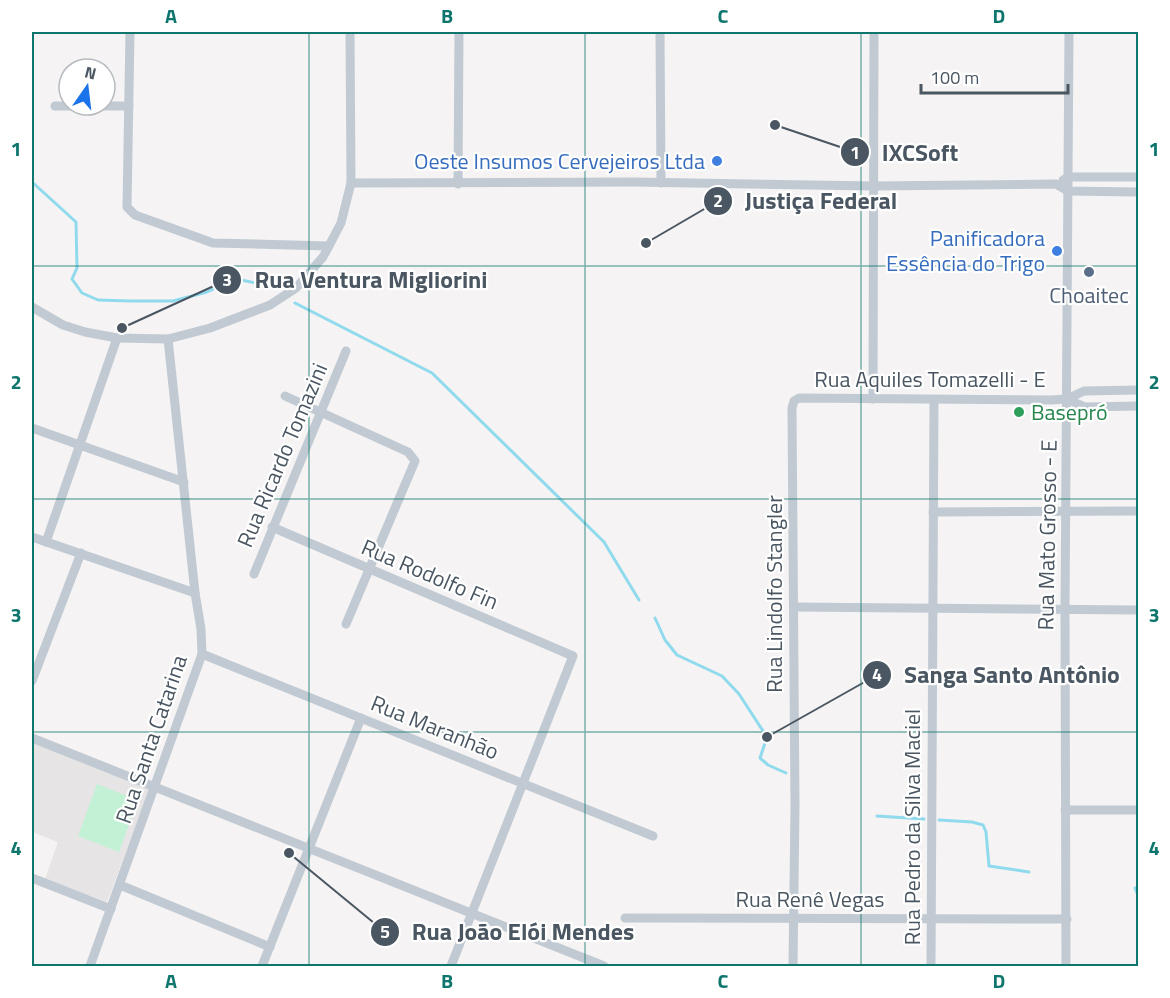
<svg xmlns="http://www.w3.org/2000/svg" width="1170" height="998" font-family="'Titillium Web',sans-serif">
<rect width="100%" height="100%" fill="#f5f3f3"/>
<path fill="#e6e4e5" d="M32 742 150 788 107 902 45 879 58 842 32 832Z"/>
<path fill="#c3f1d5" d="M97 784 138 800 119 852 78 836Z"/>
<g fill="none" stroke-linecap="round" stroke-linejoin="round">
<g stroke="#90daee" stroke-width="3">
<path d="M32 182 76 222 77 268 72 279 82 293 98 300 130 301H173L207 292 236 279 281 288"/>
<path d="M295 303 432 373 604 542 639 600"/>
<path d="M655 618 665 640 677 655 722 676 739 694 767 737 760 758 768 765 786 773"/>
<path d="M877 816 924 819"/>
<path d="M939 820 972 822 983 825 986 832 989 866 1029 872"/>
<path d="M1135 888 1138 895"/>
</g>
<g stroke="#c1cad2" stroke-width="9">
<path d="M130 32 127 207 135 215 213 243 329 246"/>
<path d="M660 32 661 183"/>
<path d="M55 106H129"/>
<path d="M1063 180 1068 177H1138"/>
<path d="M351 183 634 182 874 186 1056 184 1068 191 1138 192"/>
<path d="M458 184 459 32"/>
<path d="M32 307 63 325 85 332 117 338 168 339 210 328 270 305 296 288 323 257 341 223 351 183 350 32"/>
<path d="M285 396 408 452 415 461 346 624"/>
<path d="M873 399 874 32"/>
<path d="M1067 399 1085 407 1138 406"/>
<path d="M32 428 184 482"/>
<path d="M933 512 1138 511"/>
<path d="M272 527 573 656 451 966"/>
<path d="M32 537 195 593"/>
<path d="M46 542 117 338"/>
<path d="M254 574 346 351"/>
<path d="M794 607 1138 610"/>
<path d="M202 654 653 836"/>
<path d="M32 681 81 553"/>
<path d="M32 738 604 966"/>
<path d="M1065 810H1138"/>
<path d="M32 878 111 909"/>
<path d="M120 885 270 947"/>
<path d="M625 918 1067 919"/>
<path d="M90 966 202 654 201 629 195 593 168 339"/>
<path d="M262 966 361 718"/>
<path d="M793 966 795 806 792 408 794 401 799 398 1051 400 1067 399 1084 391 1138 390"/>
<path d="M931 966 934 400"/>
<path d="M1066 966 1065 609 1069 32"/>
</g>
</g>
<path fill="none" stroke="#0f766e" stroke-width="1.5" stroke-opacity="0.55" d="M309 32V966M585 32V966M861 32V966M32 266H1138M32 499H1138M32 732H1138"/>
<g fill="#3f7fe0" stroke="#fff" stroke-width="2">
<circle cx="717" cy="161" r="6"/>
<circle cx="1057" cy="251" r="6"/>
</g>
<circle fill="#5c6f8a" stroke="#fff" stroke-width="2" cx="1089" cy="272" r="6"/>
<circle fill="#2e9e5b" stroke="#fff" stroke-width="2" cx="1019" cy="412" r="6"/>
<g text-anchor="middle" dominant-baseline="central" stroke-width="4.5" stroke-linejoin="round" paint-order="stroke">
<g font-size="22" fill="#366cbe" stroke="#fff" text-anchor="end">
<text x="705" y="161">Oeste Insumos Cervejeiros Ltda</text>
<text x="1045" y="238">Panificadora<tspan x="1045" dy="25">Essência do Trigo</tspan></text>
</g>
<g font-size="22" fill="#4e5e75" stroke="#fff">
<text x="1089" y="295">Choaitec</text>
</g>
<g font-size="22" fill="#4a5661" stroke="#fff">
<text x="930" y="379">Rua Aquiles Tomazelli - E</text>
<text transform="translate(282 455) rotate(-67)">Rua Ricardo Tomazini</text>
<text transform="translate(1047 535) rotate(-89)">Rua Mato Grosso - E</text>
<text transform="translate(430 574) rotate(23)">Rua Rodolfo Fin</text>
<text transform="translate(774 594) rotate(-90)">Rua Lindolfo Stangler</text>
<text transform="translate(435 727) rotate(22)">Rua Maranhão</text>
<text transform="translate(151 739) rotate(-71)">Rua Santa Catarina</text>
<text transform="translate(912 827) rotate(-90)">Rua Pedro da Silva Maciel</text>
<text x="810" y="899">Rua Renê Vegas</text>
</g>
<g font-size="22" fill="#27864d" stroke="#fff" text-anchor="start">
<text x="1031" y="412">Basepró</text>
</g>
</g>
<path fill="none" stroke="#4a5661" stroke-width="2" d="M775 125L855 152M646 243L718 201M122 328L227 280M767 737L877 675M289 853L385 932"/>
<g fill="#4a5661" stroke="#fff" stroke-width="2">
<circle cx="775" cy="125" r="6"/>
<circle cx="646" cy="243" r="6"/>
<circle cx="122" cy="328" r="6"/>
<circle cx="767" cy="737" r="6"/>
<circle cx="289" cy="853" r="6"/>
<circle cx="855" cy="152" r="15"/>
<circle cx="718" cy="201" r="15"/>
<circle cx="227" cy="280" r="15"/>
<circle cx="877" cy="675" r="15"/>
<circle cx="385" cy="932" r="15"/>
</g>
<g font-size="18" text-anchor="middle" font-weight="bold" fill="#fff">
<text x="855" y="159">1</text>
<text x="718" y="207">2</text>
<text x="227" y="286">3</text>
<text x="877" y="681">4</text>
<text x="385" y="938">5</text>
</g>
<g font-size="24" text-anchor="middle" font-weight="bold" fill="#4a5661" stroke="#fff" stroke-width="4.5" stroke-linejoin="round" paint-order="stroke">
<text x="920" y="161">IXCSoft</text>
<text x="821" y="209">Justiça Federal</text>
<text x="371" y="288">Rua Ventura Migliorini</text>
<text x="1012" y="683">Sanga Santo Antônio</text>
<text x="523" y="940">Rua João Elói Mendes</text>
</g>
<rect width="1170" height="998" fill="none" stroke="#ffffff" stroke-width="66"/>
<g transform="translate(87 87) rotate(14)"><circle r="28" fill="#ffffff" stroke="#b7bbc0" stroke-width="1.5"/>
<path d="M0-4.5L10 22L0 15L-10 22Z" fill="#1a73e8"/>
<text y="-9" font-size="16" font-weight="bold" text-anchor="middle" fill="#4a5661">N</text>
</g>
<path d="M921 84v9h147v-9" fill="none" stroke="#4a5661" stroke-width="3"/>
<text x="930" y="84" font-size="18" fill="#4a5661" stroke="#ffffff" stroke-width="4.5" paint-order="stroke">100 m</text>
<rect x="33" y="33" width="1104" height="932" fill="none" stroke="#0f766e" stroke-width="2"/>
<g font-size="20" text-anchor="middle" font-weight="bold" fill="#0f766e">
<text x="171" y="23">A</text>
<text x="447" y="23">B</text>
<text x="723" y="23">C</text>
<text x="999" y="23">D</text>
<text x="16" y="156">1</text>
<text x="1154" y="156">1</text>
<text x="16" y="389">2</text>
<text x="1154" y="389">2</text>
<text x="16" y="622">3</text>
<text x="1154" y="622">3</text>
<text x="16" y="855">4</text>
<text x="1154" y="855">4</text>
<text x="171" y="988">A</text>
<text x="447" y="988">B</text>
<text x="723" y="988">C</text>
<text x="999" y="988">D</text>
</g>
</svg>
